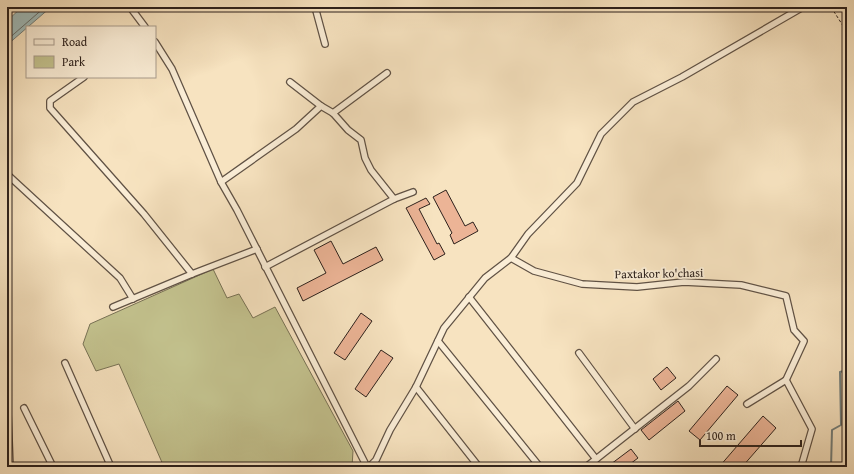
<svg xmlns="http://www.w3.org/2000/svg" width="854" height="474" font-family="'Gentium Book Plus',serif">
<rect width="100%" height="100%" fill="#f7e3c0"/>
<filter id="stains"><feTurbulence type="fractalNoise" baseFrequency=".005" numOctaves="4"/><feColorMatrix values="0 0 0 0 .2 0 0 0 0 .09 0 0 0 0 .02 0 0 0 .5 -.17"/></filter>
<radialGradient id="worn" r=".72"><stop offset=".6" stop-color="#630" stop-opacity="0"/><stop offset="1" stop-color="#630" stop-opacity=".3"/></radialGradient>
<path fill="#c3c28e" stroke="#787255" d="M213 269 227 298 239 294 253 318 275 307 353 451 352 467H164L119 364 96 371 83 344 90 324Z"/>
<path fill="#a0bcbb" stroke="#727e7b" d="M22 7H51L7 45V21Z"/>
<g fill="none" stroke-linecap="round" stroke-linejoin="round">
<path stroke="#666e6c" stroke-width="1" d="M7 40 45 7"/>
<path stroke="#727e7b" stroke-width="2" d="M831 467 832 430 841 425 840 372 847 370"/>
</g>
<g fill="#ecb496" stroke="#2d211c">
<path d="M446 190 465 226 473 222 478 231 454 244 450 235 452 233 433 197Z"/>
<path d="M426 198 430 204 419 209 437 244 439 243 445 254 434 260 406 208Z"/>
<path d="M331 241 343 264 376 247 383 260 303 301 297 288 326 273 314 250Z"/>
<path d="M361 313 372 321 345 360 334 353Z"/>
<path d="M381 350 393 358 366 397 355 389Z"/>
<path d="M667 367 676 378 661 390 653 379Z"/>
<path d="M727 386 738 395 700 440 689 431Z"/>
<path d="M678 401 685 411 649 440 641 430Z"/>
<path d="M763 416 776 428 742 467H719Z"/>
<path d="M631 449 638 458 626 467H607Z"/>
</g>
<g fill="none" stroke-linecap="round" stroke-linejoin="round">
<g stroke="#605245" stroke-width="8">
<g id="street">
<path d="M130 7 145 27"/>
<path d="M315 7 325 44"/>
<path d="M155 42 172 69 221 182 237 210 367 467"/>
<path d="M84 77 50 101V108L144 214 192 274"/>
<path d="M290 82 321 106"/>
<path d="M333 113 387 73"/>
<path d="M9 176 120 278 133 299"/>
<path d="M221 182 296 129 321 106 333 113 348 130 361 140 365 158 371 170 394 199"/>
<path d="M511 258 534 271 582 284 637 287 684 282 741 285 786 296 794 330 804 341 786 380 747 404"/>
<path d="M265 267 394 199 413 192"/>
<path d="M469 297 596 459"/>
<path d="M113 307 192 274 257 249"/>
<path d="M438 341 540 467"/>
<path d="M579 353 635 429"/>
<path d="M65 363 111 467"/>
<path d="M786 380 812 429 801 467"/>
<path d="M416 387 479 467"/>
<path d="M24 408 53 467"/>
<path d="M8 415 10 467"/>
<path d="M369 467 376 460 390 430 416 387 444 328 485 278 511 258 528 234 577 183 601 134 633 102 682 77 803 7"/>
<path d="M586 467 689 386 716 359"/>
</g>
</g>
<path stroke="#2d211c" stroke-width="1" stroke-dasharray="3 2" stroke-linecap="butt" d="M831 7 847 32"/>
<use href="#street" stroke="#faedd6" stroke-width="5.5"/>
</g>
<g text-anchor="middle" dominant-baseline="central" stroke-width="3.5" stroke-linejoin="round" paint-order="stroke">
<g font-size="12" fill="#2d211c" stroke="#faedd6">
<text transform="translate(659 273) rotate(-1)">Paxtakor ko'chasi</text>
</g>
</g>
<rect width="854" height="474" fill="none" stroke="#f7e3c0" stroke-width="24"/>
<rect x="8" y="8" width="838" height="458" fill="none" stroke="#2d211c" stroke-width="2"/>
<rect x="12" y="12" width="830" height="450" fill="none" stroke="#2d211c"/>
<rect x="26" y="26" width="130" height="52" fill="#faedd6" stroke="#a89b8c"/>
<rect x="34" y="39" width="20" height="6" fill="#faedd6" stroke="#a89b8c"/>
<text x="62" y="46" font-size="12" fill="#2d211c">Road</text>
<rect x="34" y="56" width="20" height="12" fill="#c3c28e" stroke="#a89b8c"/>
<text x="62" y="66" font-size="12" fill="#2d211c">Park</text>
<path d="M700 440v6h101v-6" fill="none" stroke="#2d211c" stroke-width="2"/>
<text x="706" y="440" font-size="12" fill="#2d211c" stroke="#faedd6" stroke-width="3" paint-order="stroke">100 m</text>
<rect width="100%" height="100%" filter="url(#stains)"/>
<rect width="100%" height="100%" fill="url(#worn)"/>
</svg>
